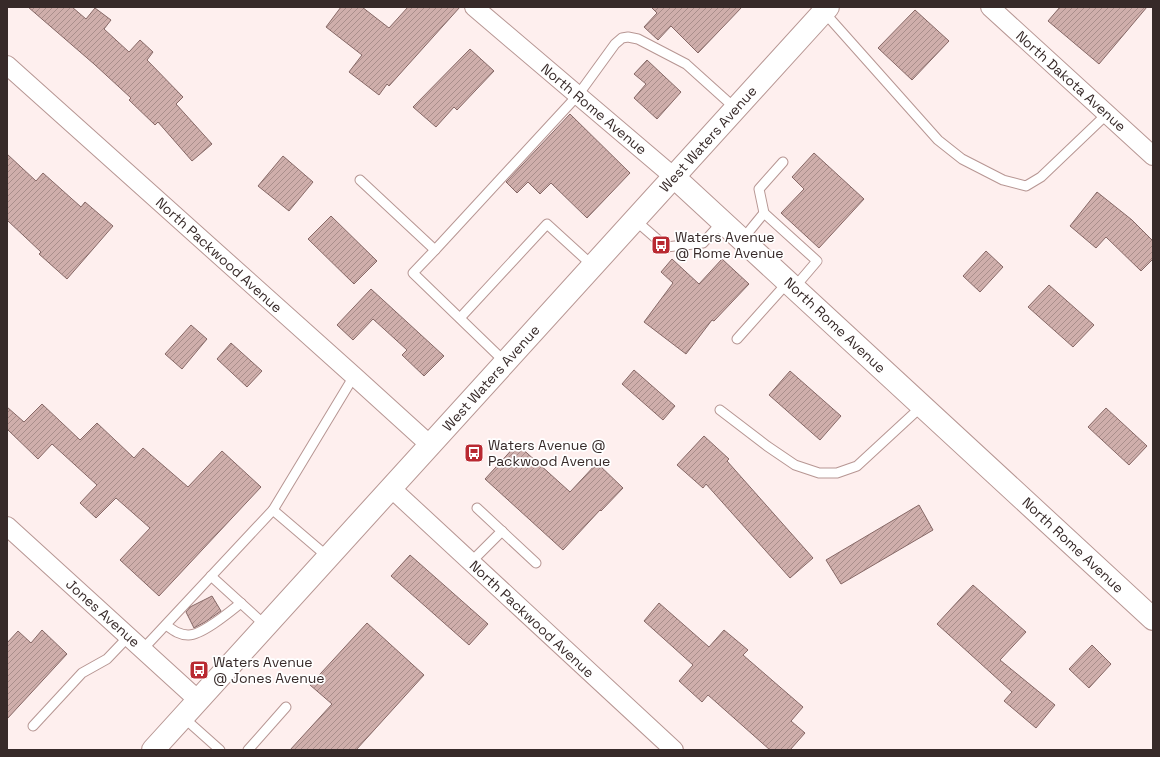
<svg xmlns="http://www.w3.org/2000/svg" width="1160" height="757" font-family="'Space Grotesk',sans-serif">
<defs>
<pattern id="building-hatch" width="6" height="6" patternUnits="userSpaceOnUse"><rect width="6" height="6" fill="#cfaeab"/><path d="M-1 1l2-2M0 6l6-6M5 7l2-2" fill="none" stroke="#a98e8b"/></pattern>
</defs>
<rect width="100%" height="100%" fill="#feefee"/>
<g fill="url(#building-hatch)" stroke="#866866">
<path d="M28 7H72L86 19 95 8 111 20 104 29 129 52 140 40 153 52 147 60 183 97 176 104 212 144 192 161 158 122 155 125 129 100 131 98 94 64Z"/>
<path d="M341 7H362L389 28 408 7H460L389 86 387 84 379 95 349 72 362 55 326 27Z"/>
<path d="M651 7H742L698 53 671 26 658 40 644 27 657 13Z"/>
<path d="M1060 7H1147L1099 64 1048 21Z"/>
<path d="M915 10 949 41 912 80 878 48Z"/>
<path d="M470 49 494 71 457 110 454 107 436 127 413 107Z"/>
<path d="M647 60 681 92 657 119 634 98 646 84 634 74Z"/>
<path d="M570 114 630 173 587 218 551 183 540 194 528 182 517 193 506 182Z"/>
<path d="M814 153 864 199 819 248 781 213 804 189 792 177Z"/>
<path d="M7 154 36 181 43 173 81 207 85 202 113 226 67 279 39 254 41 252 7 220Z"/>
<path d="M283 156 313 182 289 211 258 186Z"/>
<path d="M1097 192 1132 220 1153 241V259L1141 271 1106 237 1096 248 1070 226Z"/>
<path d="M331 216 377 261 354 284 308 239Z"/>
<path d="M986 251 1003 267 980 292 963 276Z"/>
<path d="M672 259 699 284 722 259 749 284 714 321 712 320 686 354 644 322 673 283 661 272Z"/>
<path d="M1049 285 1094 325 1073 347 1028 307Z"/>
<path d="M371 289 444 356 424 376 402 355 407 350 373 319 353 340 337 325Z"/>
<path d="M191 325 207 339 182 369 165 354Z"/>
<path d="M231 343 262 371 247 387 217 359Z"/>
<path d="M634 370 675 406 663 420 622 384Z"/>
<path d="M790 371 841 416 820 440 769 395Z"/>
<path d="M42 404 80 440 97 423 134 458 143 448 188 487 222 451 261 487 159 596 120 560 150 528 116 498 96 518 80 503 97 485 52 444 38 459 7 429V407L24 422Z"/>
<path d="M1106 408 1147 446 1129 465 1088 427Z"/>
<path d="M704 436 729 459 727 461 813 558 790 578 706 484 703 488 677 465Z"/>
<path d="M517 444 570 492 597 463 623 488 601 511 600 510 563 550 485 479Z"/>
<path d="M919 505 933 530 841 584 826 560Z"/>
<path d="M410 555 488 624 469 645 391 576Z"/>
<path d="M973 585 1026 632 1000 660 1055 705 1036 728 1004 701 1012 692 937 624Z"/>
<path d="M212 596 221 611 205 622 194 628 186 612 190 607Z"/>
<path d="M659 603 709 647 724 630 748 650 743 655 803 707 791 721 805 733 790 750H770L708 695 702 702 679 681 693 665 644 621Z"/>
<path d="M367 623 424 675 356 750H290L332 704 310 685Z"/>
<path d="M42 630 67 654 7 719V643L18 631 31 643Z"/>
<path d="M1092 645 1111 664 1089 688 1069 669Z"/>
</g>
<g fill="none" stroke-linecap="round" stroke-linejoin="round">
<g stroke="#b79693" stroke-width="11">
<g id="service">
<path d="M824 12 938 140 962 159 1003 180 1026 186 1041 177 1107 114"/>
<path d="M360 180 435 250 413 273 505 362"/>
<path d="M764 213 759 189 783 162"/>
<path d="M635 220 666 247 703 243 722 222"/>
<path d="M742 240 764 213 817 261 794 288"/>
<path d="M435 250 578 95 615 44 622 38 628 37 638 39 686 64 736 109"/>
<path d="M460 318 547 224 593 266"/>
<path d="M737 339 788 282"/>
<path d="M720 410 767 446 795 465 819 473H837L857 466 922 406"/>
<path d="M477 508 536 563"/>
<path d="M273 510 354 376"/>
<path d="M471 562 502 531"/>
<path d="M211 576 266 626"/>
<path d="M166 625C173 630 179 635 188 635 201 636 231 611 241 603"/>
<path d="M143 649 273 510 328 557"/>
<path d="M183 717 220 750"/>
<path d="M33 726 82 673 107 659 128 637"/>
<path d="M248 750 286 707"/>
</g>
</g>
<g stroke="#b79693" stroke-width="20">
<g id="minor">
<path d="M474 7 674 177"/>
<path d="M990 7 1153 156"/>
<path d="M7 65 354 376 430 445"/>
<path d="M391 488 674 750"/>
<path d="M7 526 198 700"/>
</g>
</g>
<g stroke="#b79693" stroke-width="24">
<path id="tertiary" d="M674 177 1153 619"/>
</g>
<g stroke="#b79693" stroke-width="24">
<path id="secondary" d="M153 750 828 7"/>
</g>
<use href="#service" stroke="#fff" stroke-width="9"/>
<use href="#minor" stroke="#fff" stroke-width="18"/>
<use href="#tertiary" stroke="#fff" stroke-width="22"/>
<use href="#secondary" stroke="#fff" stroke-width="22"/>
</g>
<defs>
<g id="bus-square" transform="scale(1)"><rect x="-9" y="-9" width="18" height="18" rx="4" fill="#b92931" stroke="#fff"/><path d="M-5-6H5V4H4V6H2V4H-2V6H-4V4H-5ZM-3.5-4V0h7V-4ZM-3.5 1.2v1.5H-2V1.2ZM2 1.2v1.5H3.5V1.2Z" fill="#fff"/></g>
</defs>
<g fill-rule="evenodd">
<use href="#bus-square" x="661" y="245"/>
<use href="#bus-square" x="474" y="453"/>
<use href="#bus-square" x="199" y="670"/>
</g>
<g text-anchor="middle" dominant-baseline="central" stroke-width="3.5" stroke-linejoin="round" paint-order="stroke">
<g font-size="14" fill="#372a29" stroke="#fff">
<text transform="translate(1071 81) rotate(42)">North Dakota Avenue</text>
<text transform="translate(594 109) rotate(40)">North Rome Avenue</text>
<text transform="translate(708 139) rotate(-48)">West Waters Avenue</text>
<text transform="translate(219 255) rotate(42)">North Packwood Avenue</text>
<text transform="translate(835 325) rotate(43)">North Rome Avenue</text>
<text transform="translate(491 378) rotate(-48)">West Waters Avenue</text>
<text transform="translate(1073 545) rotate(43)">North Rome Avenue</text>
<text transform="translate(103 613) rotate(42)">Jones Avenue</text>
<text transform="translate(532 619) rotate(43)">North Packwood Avenue</text>
</g>
<g font-size="14" fill="#372a29" stroke="#fff" text-anchor="start">
<text x="675" y="237">Waters Avenue<tspan x="675" dy="16">@ Rome Avenue</tspan></text>
<text x="488" y="445">Waters Avenue @<tspan x="488" dy="16">Packwood Avenue</tspan></text>
<text x="213" y="662">Waters Avenue<tspan x="213" dy="16">@ Jones Avenue</tspan></text>
</g>
</g>
<rect width="1160" height="757" fill="none" stroke="#372a29" stroke-width="16"/>
</svg>
